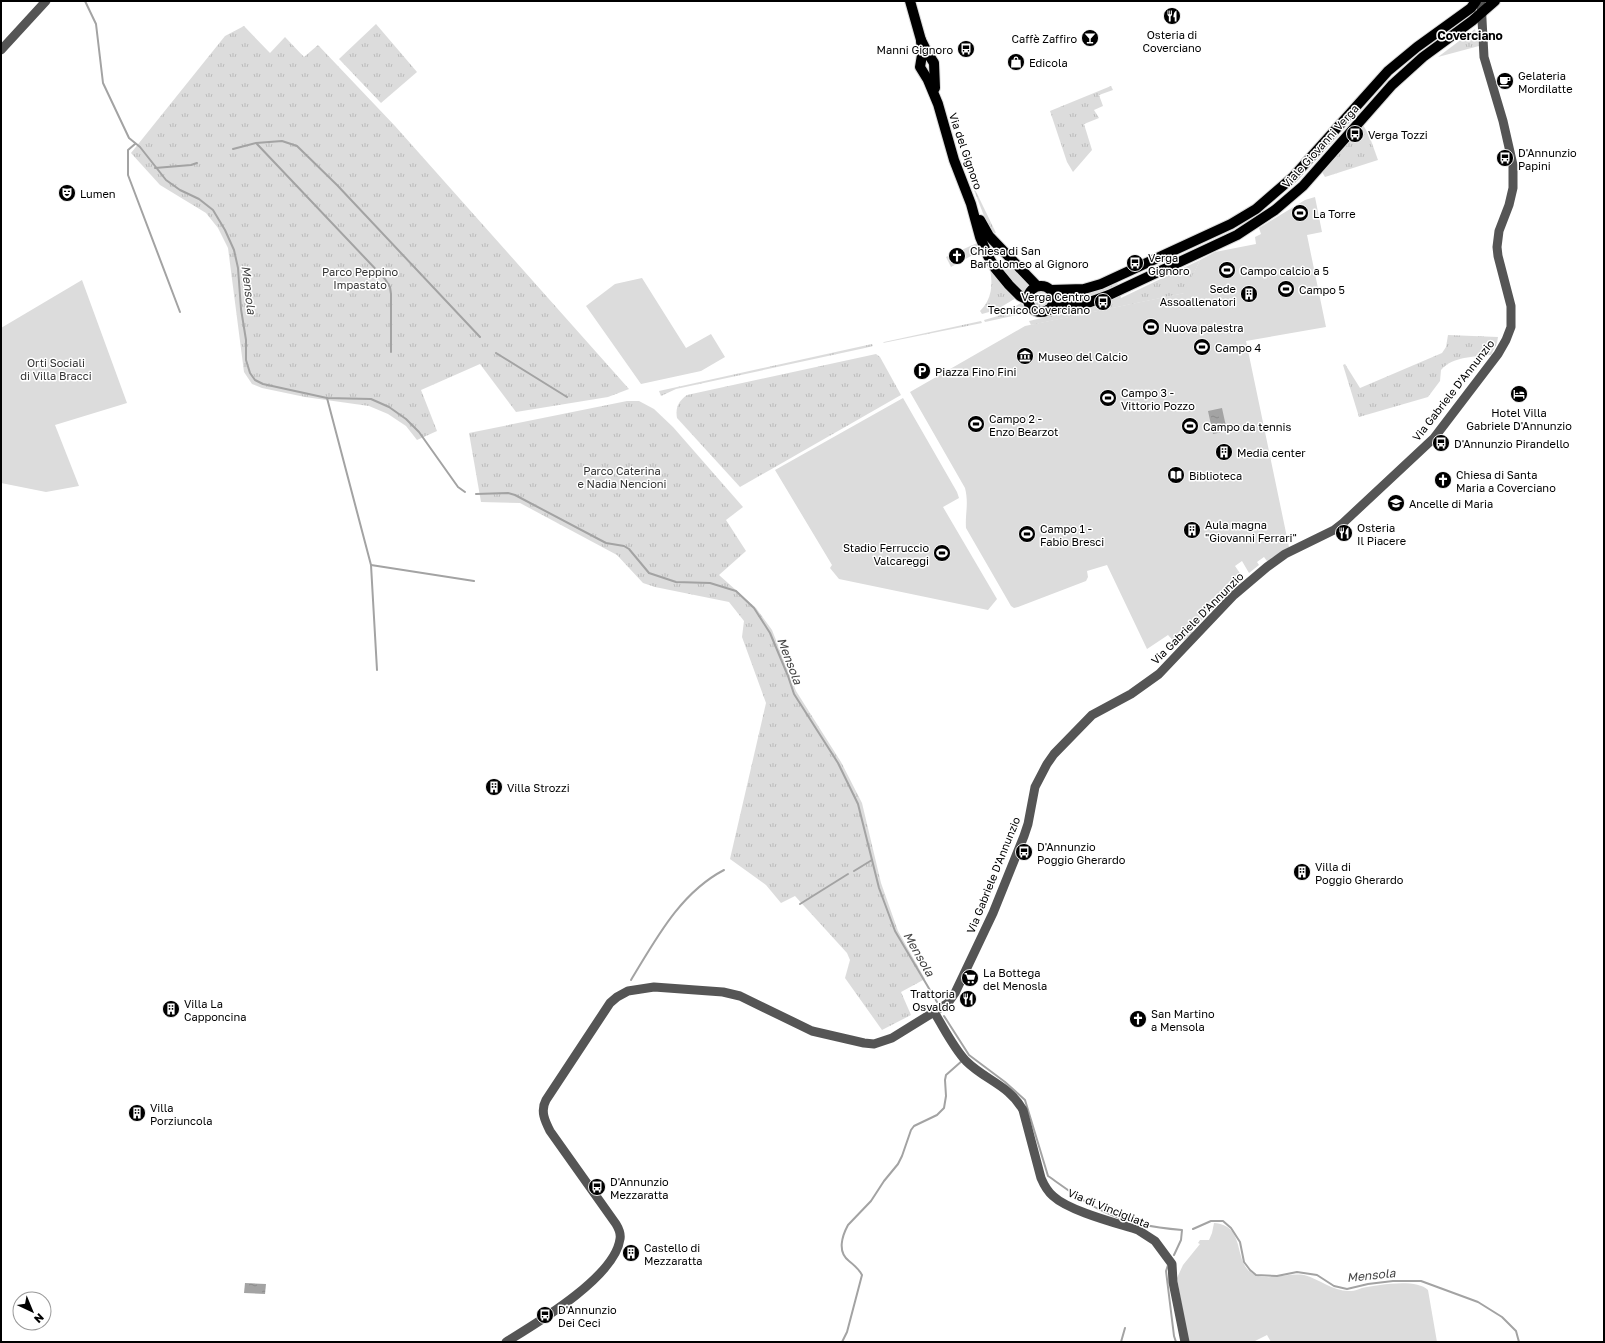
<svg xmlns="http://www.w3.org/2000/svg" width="1605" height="1343" font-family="'Golos Text',sans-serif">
<defs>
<pattern id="grass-tufts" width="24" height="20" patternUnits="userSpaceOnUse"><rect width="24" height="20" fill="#dcdcdc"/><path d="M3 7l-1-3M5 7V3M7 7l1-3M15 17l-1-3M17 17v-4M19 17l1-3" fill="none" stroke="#bbb"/></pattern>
<pattern id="water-ripples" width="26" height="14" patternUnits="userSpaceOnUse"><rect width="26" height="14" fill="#a3a3a3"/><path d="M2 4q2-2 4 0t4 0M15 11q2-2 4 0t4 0" fill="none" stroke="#8b8b8b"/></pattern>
</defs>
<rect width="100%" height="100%" fill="#fff"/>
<g fill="url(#grass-tufts)">
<path d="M376 24 417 72 381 103 339 59Z"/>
<path d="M244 26 270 53 285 37 304 57 318 45 395 126 629 389 608 397 516 412 480 364 421 390 437 431 417 440 406 426 388 414 369 406 305 397 262 388 252 384 244 372 228 248 218 228 206 213 160 185 131 153 225 36Z"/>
<path d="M1475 29 1479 46 1438 57Z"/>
<path d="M1111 86 1113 90 1099 95 1103 106 1094 110 1099 118 1084 124 1092 150 1073 172 1067 162 1050 111Z"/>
<path d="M1363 125 1369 135 1378 160 1325 177 1322 172Z"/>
<path d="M968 175 996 233H993L988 226Z"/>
<path d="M977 243 980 251 951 267 946 257Z"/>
<path d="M1200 260 1185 293 1031 325 1029 321 1098 305 1120 295 1121 298Z"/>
<path d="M1009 262 1034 287 1023 293 1003 272Z"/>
<path d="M990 269 1016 298 996 310 982 314 980 311C992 299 993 285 990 269Z"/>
<path d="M1117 282 1118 285C1098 294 1079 300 1057 304V294C1079 296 1097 291 1117 282Z"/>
<circle cx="1041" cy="300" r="8"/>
<path d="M1021 303 1030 312 985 322 984 320 998 316Z"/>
<path d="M981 321 982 323 883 343 884 342Z"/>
<path d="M1448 335 1498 337 1497 343 1491 355C1474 357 1453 356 1441 370L1440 381 1428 397 1359 417 1343 365 1345 364 1360 388 1442 353 1446 347Z"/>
<path d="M872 344 873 346 865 348 676 389 661 396 659 391Z"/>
<path d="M876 354 880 357 901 395 740 487 677 418C675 407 679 401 687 395Z"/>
<path d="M627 401H639L654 409 673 427 743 507 726 520 746 551 719 575 756 608 772 630 796 691 841 762 862 803 881 883 898 931 925 979 901 992 911 1015 882 1030 845 978 850 960 847 953 795 896 781 903 766 885 730 859 766 703 742 637 744 621 729 602 655 587 643 583 617 555 520 503 481 502 469 433Z"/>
</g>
<g fill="#dcdcdc">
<path d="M1315 197 1322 232 1307 235 1326 327 1246 341 1289 547 1267 561 1264 557 1257 562 1259 565 1249 573 1242 561 1235 566 1244 579 1211 611 1210 610 1208 612 1209 613 1192 630 1193 633 1177 645 1168 635 1147 649 1107 565 1087 571 1088 577 1086 581 1018 607 1014 608 1011 606 966 528C965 513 969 504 965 488L910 392 1025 326 1184 293 1200 260 1215 252 1256 244 1255 237 1261 234 1259 228 1305 200Z"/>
<path d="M642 278 686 348 711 334 725 357 701 371 641 384 586 306 615 284Z"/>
<path d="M82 280 127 403 55 425 79 486 46 492 1 483V328Z"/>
<path d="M903 398 957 492 959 498 943 507 997 599 988 610 839 579 830 568 832 565 775 470Z"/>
<path d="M1214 1223C1252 1226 1227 1274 1265 1277 1278 1278 1291 1273 1304 1275 1320 1279 1333 1292 1351 1291 1354 1291 1359 1289 1362 1288 1378 1285 1416 1278 1428 1290L1437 1342H1271L1267 1335 1253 1342H1188L1177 1278 1183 1265 1200 1244 1198 1243 1200 1240H1209L1212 1233Z"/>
</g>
<g fill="url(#water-ripples)">
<path d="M1222 408 1227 431 1213 434 1208 411Z"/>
<path d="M245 1283 266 1284 265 1294 244 1293Z"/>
</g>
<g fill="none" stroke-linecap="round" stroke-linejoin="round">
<g stroke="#a3a3a3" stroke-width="2">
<path d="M85 1 96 24 103 83 129 138 140 147 166 180 180 190 199 199 213 210 225 230 234 250 238 268 241 309 246 340V360L250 373 255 380 263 384 327 398 371 399 389 407 406 419 419 432 458 487 465 492"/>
<path d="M135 144 128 150V175L180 312"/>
<path d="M257 144 385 279 390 287 391 294V352"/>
<path d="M233 149 256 143 282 141 297 146 337 185 480 337"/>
<path d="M155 168 191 165 197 163"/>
<path d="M496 353 567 397"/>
<path d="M327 398 371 565 377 670"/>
<path d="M476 494 508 493 515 495 606 543 624 546 629 549 649 573 676 582 710 583 736 591 754 608 770 633 788 676 794 694 838 763 858 804 879 888 895 931 937 1002"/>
<path d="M371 565 474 581"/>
<path d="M854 871 872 860"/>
<path d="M800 904 848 874"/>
<path d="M631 980C656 939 680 893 724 870"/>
<path d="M944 1016 969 1055 1005 1082 1025 1100 1048 1176C1064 1187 1087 1205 1105 1212 1128 1223 1156 1228 1182 1230L1181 1240 1174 1255"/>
<path d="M1193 1229 1211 1221H1223L1231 1228 1240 1242 1244 1262 1250 1270 1256 1275 1277 1276 1297 1272 1317 1275 1334 1286 1347 1289 1368 1284 1393 1281H1421L1478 1302 1502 1317 1516 1331 1519 1342"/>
<path d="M1168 1265 1166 1271 1174 1336 1176 1342"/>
<path d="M842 1342 847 1332 862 1275C859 1269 854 1265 849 1261 837 1252 842 1236 848 1225L871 1201 884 1181 898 1164 902 1156 911 1130 914 1126 937 1115 944 1108 946 1096 945 1080 946 1075 963 1060"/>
<path d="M1121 1342 1125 1328"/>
</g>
<g stroke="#dbdbdb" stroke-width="12">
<g id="major">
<path d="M910 1 921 40 927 52 934 63 935 88"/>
<path d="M921 40 922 55 920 67 928 80 938 104 954 160 971 204 980 237 988 256 995 268 1009 285 1020 296 1028 300"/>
<path d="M980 220 989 236 1037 286"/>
<circle cx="1041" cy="299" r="13"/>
<path d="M1051 290 1084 289 1101 284 1231 224 1256 209 1293 177 1388 71 1417 47 1471 8 1476 1"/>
<path d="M1048 310 1090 302 1109 295 1237 235 1275 210 1303 186 1392 85 1423 57 1472 21 1495 1"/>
</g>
</g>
<g stroke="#555" stroke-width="9">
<path d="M1 50 46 1"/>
<path d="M934 1012C944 1028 953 1047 966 1061 985 1080 1009 1085 1023 1110L1041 1178C1044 1185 1047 1191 1053 1196 1069 1211 1116 1223 1138 1230L1155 1241 1172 1264 1173 1282 1185 1342"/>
<path d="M506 1342C537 1323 615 1277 620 1239 621 1234 619 1229 616 1224L550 1131C545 1121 540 1111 546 1100L610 1003 617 997 628 991 654 987 723 992 740 996 812 1031 864 1043 874 1044 892 1038 934 1012 948 1003 955 993 993 913 1024 836 1028 824 1035 787 1047 764 1054 754 1092 715 1131 694 1159 674 1234 595 1267 567 1285 554 1334 530 1343 523 1434 438 1498 354 1506 340 1511 327V306L1498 256 1497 247 1499 231 1509 205 1513 188V165L1503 121 1484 57 1481 1"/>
</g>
<use href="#major" stroke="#000" stroke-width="10"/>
</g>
<defs>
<g id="restaurant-disc" transform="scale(0.9)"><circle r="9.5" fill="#000" stroke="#fff"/><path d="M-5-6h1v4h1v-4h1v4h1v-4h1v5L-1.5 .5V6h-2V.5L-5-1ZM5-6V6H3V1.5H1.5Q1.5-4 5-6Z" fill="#fff"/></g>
<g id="bar-disc" transform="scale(0.9)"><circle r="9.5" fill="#000" stroke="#fff"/><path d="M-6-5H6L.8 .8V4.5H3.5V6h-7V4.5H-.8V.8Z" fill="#fff"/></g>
<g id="bus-disc" transform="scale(0.9)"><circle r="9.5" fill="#000" stroke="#fff"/><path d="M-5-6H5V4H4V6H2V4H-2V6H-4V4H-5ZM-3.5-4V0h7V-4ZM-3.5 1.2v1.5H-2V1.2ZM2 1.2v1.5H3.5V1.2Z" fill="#fff"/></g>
<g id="shop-disc" transform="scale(0.9)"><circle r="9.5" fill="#000" stroke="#fff"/><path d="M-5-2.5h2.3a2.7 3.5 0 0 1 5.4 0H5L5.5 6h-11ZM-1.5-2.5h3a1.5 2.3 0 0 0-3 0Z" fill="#fff"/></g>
<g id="cafe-disc" transform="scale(0.9)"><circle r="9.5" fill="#000" stroke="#fff"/><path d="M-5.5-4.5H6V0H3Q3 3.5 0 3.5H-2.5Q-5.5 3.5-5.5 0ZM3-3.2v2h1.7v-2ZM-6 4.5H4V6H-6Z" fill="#fff"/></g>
<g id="theatre-disc" transform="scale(0.9)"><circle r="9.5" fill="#000" stroke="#fff"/><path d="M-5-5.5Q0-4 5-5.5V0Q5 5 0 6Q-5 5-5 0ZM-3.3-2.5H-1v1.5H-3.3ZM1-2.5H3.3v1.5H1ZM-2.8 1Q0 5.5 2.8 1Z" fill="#fff"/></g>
<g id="stadium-disc" transform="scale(0.9)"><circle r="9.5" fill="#000" stroke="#fff"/><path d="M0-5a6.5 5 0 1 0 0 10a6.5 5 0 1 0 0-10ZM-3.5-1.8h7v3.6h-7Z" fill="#fff"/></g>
<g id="church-disc" transform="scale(0.9)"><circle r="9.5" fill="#000" stroke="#fff"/><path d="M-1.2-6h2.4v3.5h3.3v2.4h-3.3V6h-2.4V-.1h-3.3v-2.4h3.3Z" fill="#fff"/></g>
<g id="building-disc" transform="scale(0.9)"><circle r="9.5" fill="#000" stroke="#fff"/><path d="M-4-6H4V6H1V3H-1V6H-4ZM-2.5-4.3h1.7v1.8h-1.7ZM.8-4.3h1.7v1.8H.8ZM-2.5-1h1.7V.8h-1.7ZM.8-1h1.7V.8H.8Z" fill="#fff"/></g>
<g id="museum-disc" transform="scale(0.9)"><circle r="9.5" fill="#000" stroke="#fff"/><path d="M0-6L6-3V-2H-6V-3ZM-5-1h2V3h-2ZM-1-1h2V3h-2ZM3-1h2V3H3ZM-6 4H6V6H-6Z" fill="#fff"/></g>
<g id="parking-disc" transform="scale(0.9)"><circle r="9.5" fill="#000" stroke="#fff"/><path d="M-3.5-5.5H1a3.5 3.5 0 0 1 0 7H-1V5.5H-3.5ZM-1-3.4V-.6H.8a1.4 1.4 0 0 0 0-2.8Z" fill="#fff"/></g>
<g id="hotel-disc" transform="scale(0.9)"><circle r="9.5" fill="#000" stroke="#fff"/><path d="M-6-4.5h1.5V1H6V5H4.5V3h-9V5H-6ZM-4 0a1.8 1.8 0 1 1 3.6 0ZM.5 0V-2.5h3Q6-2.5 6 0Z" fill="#fff"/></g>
<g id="library-disc" transform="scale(0.9)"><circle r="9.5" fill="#000" stroke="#fff"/><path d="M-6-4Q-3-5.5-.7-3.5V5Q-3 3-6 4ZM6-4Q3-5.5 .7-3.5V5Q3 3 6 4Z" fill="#fff"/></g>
<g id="school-disc" transform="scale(0.9)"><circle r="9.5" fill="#000" stroke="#fff"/><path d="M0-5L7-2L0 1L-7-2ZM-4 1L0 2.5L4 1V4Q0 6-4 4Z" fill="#fff"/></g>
<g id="supermarket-disc" transform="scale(0.9)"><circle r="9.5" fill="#000" stroke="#fff"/><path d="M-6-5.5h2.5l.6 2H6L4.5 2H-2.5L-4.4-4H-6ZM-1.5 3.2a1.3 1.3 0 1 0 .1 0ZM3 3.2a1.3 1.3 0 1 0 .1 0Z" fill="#fff"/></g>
</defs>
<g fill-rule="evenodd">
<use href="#restaurant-disc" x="1172" y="16"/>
<use href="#bar-disc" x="1090" y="38"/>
<use href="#bus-disc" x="966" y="49"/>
<use href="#shop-disc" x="1016" y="62"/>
<use href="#cafe-disc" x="1505" y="81"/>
<use href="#bus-disc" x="1355" y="134"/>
<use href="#bus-disc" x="1505" y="158"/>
<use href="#theatre-disc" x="67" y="193"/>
<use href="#stadium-disc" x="1300" y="213"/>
<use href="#church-disc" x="957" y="256"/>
<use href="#bus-disc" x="1135" y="263"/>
<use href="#stadium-disc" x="1227" y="270"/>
<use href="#stadium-disc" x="1286" y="289"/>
<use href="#building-disc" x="1249" y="294"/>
<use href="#bus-disc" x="1103" y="302"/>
<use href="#stadium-disc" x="1151" y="327"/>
<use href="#stadium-disc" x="1202" y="347"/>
<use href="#museum-disc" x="1025" y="356"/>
<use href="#parking-disc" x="922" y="371"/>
<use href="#hotel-disc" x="1519" y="394"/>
<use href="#stadium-disc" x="1108" y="398"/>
<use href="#stadium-disc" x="976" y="424"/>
<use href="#stadium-disc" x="1190" y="426"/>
<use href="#bus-disc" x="1441" y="443"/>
<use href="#building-disc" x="1224" y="452"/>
<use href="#library-disc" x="1176" y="475"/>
<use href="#church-disc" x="1443" y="480"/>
<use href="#school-disc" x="1396" y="503"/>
<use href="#building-disc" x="1192" y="530"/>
<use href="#restaurant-disc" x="1344" y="533"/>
<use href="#stadium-disc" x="1027" y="534"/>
<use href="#stadium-disc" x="942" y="553"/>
<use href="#building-disc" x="494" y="787"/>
<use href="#bus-disc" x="1024" y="852"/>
<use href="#building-disc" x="1302" y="872"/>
<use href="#supermarket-disc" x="970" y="978"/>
<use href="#restaurant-disc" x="968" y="999"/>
<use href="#building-disc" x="171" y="1009"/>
<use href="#church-disc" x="1138" y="1019"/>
<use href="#building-disc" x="137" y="1113"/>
<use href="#bus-disc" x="597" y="1187"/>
<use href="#building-disc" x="631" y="1253"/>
<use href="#bus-disc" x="545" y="1315"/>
</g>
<g text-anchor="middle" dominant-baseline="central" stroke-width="3" stroke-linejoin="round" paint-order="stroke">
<g font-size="11" fill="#000" stroke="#fff" text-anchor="start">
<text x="1172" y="34" text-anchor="middle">Osteria di<tspan x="1172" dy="13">Coverciano</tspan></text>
<text x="1077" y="38" text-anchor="end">Caffè Zaffiro</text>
<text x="953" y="49" text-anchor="end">Manni Gignoro</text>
<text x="1029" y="62">Edicola</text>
<text x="1518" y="75">Gelateria<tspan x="1518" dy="13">Mordilatte</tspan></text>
<text x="1368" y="134">Verga Tozzi</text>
<text x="1518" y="152">D'Annunzio<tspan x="1518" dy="13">Papini</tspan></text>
<text x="80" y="193">Lumen</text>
<text x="1313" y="213">La Torre</text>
<text x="970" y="250">Chiesa di San<tspan x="970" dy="13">Bartolomeo al Gignoro</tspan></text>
<text x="1148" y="257">Verga<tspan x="1148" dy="13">Gignoro</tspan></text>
<text x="1240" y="270">Campo calcio a 5</text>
<text x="1236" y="288" text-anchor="end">Sede<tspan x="1236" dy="13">Assoallenatori</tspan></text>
<text x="1299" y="289">Campo 5</text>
<text x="1090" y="296" text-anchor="end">Verga Centro<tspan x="1090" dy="13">Tecnico Coverciano</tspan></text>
<text x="1164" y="327">Nuova palestra</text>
<text x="1215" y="347">Campo 4</text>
<text x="1038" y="356">Museo del Calcio</text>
<text x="935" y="371">Piazza Fino Fini</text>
<text x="1121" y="392">Campo 3 -<tspan x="1121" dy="13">Vittorio Pozzo</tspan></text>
<text x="1519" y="412" text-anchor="middle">Hotel Villa<tspan x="1519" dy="13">Gabriele D'Annunzio</tspan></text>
<text x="989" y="418">Campo 2 -<tspan x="989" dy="13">Enzo Bearzot</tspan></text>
<text x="1203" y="426">Campo da tennis</text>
<text x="1454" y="443">D'Annunzio Pirandello</text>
<text x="1237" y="452">Media center</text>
<text x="1456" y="474">Chiesa di Santa<tspan x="1456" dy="13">Maria a Coverciano</tspan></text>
<text x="1189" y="475">Biblioteca</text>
<text x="1409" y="503">Ancelle di Maria</text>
<text x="1205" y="524">Aula magna<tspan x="1205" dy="13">"Giovanni Ferrari"</tspan></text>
<text x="1357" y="527">Osteria<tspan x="1357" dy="13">Il Piacere</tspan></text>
<text x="1040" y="528">Campo 1 -<tspan x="1040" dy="13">Fabio Bresci</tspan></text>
<text x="929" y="547" text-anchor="end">Stadio Ferruccio<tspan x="929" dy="13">Valcareggi</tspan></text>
<text x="507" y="787">Villa Strozzi</text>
<text x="1037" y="846">D'Annunzio<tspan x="1037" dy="13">Poggio Gherardo</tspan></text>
<text x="1315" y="866">Villa di<tspan x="1315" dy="13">Poggio Gherardo</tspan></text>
<text x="983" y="972">La Bottega<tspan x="983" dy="13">del Menosla</tspan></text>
<text x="955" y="993" text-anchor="end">Trattoria<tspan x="955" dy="13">Osvaldo</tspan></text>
<text x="184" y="1003">Villa La<tspan x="184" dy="13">Capponcina</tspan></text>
<text x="1151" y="1013">San Martino<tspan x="1151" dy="13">a Mensola</tspan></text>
<text x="150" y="1107">Villa<tspan x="150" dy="13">Porziuncola</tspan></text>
<text x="610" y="1181">D'Annunzio<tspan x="610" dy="13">Mezzaratta</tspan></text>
<text x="644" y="1247">Castello di<tspan x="644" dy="13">Mezzaratta</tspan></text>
<text x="558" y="1309">D'Annunzio<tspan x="558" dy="13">Dei Ceci</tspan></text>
</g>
<g font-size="11" fill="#000" stroke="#fff">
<text transform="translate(1320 146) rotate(-48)">Viale Giovanni Verga</text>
<text transform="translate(966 151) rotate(71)">Via del Gignoro</text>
<text transform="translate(1453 390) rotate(-52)">Via Gabriele D'Annunzio</text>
<text transform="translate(1197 618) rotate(-45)">Via Gabriele D'Annunzio</text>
<text transform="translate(993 875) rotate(-68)">Via Gabriele D'Annunzio</text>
<text transform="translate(1109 1208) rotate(22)">Via di Vincigliata</text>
</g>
<g font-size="11" fill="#333" stroke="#fff">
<text x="360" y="271">Parco Peppino<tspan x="360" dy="13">Impastato</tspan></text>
<text x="56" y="362">Orti Sociali<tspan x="56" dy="13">di Villa Bracci</tspan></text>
<text x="622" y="470">Parco Caterina<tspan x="622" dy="13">e Nadia Nencioni</tspan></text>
</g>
<g font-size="12" font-weight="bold" fill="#000" stroke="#fff">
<text x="1470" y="35">Coverciano</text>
</g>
<g font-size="12" font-style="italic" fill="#444" stroke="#fff">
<text transform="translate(249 290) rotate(83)">Mensola</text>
<text transform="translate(790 661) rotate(69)">Mensola</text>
<text transform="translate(919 954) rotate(60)">Mensola</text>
<text transform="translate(1371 1275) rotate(-6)">Mensola</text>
</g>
</g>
<rect width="1605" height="1343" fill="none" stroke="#000000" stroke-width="4"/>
<g transform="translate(32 1311) rotate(136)"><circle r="19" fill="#ffffff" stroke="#999999"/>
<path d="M0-3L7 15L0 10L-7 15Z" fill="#000000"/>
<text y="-6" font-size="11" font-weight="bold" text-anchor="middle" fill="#000000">N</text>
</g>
</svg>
